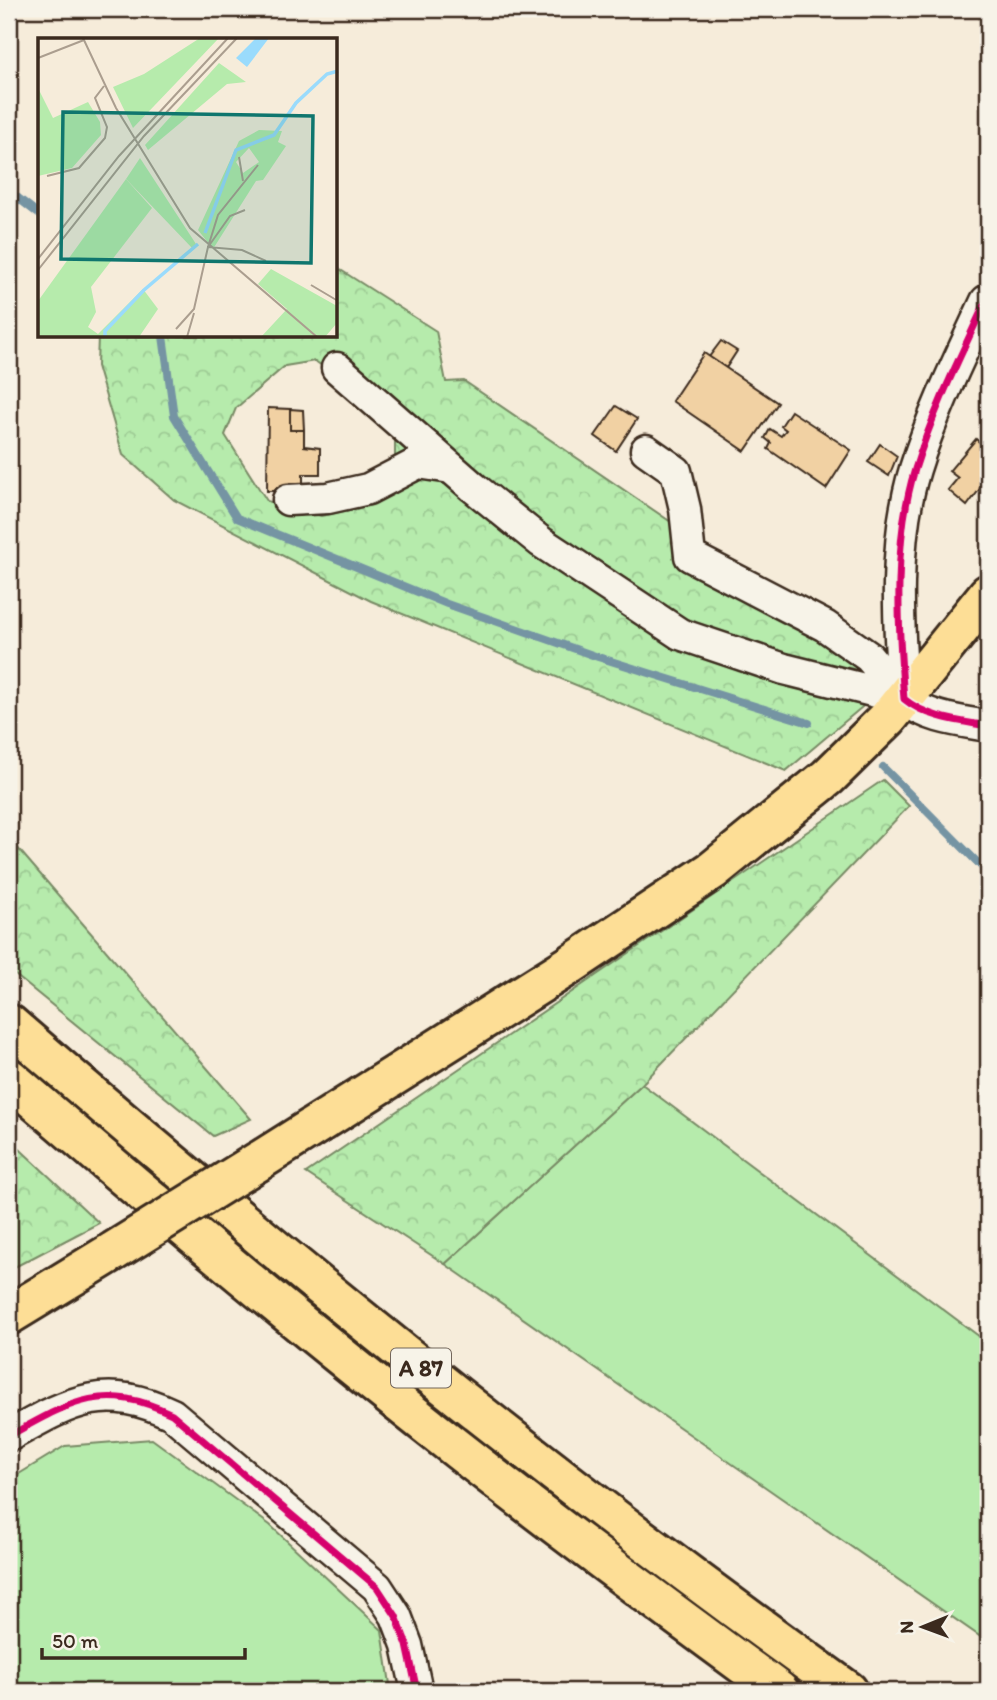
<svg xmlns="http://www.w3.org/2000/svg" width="997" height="1700" font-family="Itim,sans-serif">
<defs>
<pattern id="forest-crowns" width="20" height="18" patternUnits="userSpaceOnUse" patternTransform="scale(1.75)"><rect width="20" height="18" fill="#b6ebac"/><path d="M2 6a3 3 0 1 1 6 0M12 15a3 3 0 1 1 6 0" fill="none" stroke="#9dca94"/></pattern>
</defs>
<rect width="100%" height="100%" fill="#f6ecda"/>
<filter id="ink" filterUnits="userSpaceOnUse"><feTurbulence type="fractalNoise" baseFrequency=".0143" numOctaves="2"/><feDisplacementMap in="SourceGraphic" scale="14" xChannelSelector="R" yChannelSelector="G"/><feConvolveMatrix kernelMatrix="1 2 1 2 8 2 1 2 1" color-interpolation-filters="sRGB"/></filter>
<g filter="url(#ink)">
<g fill="#b6ebac" stroke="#788a65" stroke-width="2">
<path d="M642 1084 988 1343V1642L445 1264Z"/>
<path d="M152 1439 270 1525 382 1630 391 1691H9V1480L65 1446Z"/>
</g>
<g fill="url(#forest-crowns)" stroke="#788a65" stroke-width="2" fill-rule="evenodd">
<path d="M336 267 436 331 446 382 464 381 740 569 912 665 786 771 371 601 174 500 123 455 97 366 98 336H336ZM315 361 370 400 395 438V467L372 505 321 516 267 501 225 435 236 408 285 366Z"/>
<path d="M883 780 909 806 642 1084 445 1264 306 1173Z"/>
<path d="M9 838 251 1119 213 1136 9 970Z"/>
<path d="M9 1139 99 1223 9 1270Z"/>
</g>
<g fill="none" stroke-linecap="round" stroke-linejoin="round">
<g stroke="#7494a3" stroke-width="8">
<path d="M9 191 40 215"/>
<path d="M163 336 174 416 237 518 447 604 598 657 809 723"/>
<path d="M883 767 988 873"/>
</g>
</g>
<g fill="#f1d1a3" stroke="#3b2a1e" stroke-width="2">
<path d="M721 341 737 351 726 368 709 357Z"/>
<path d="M704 353 778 403 745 451 672 401Z"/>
<path d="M616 406 637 419 616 451 595 436Z"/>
<path d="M268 408 290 409V430H304V446L320 448V474H303V491H267Z"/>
<path d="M290 409 303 410 304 430H290Z"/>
<path d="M791 411 851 450 826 489 768 449 771 443 765 438 770 429 781 436 786 430 781 426Z"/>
<path d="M976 439 988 450V478L967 506 948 490 958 478 949 471Z"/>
<path d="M880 444 897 456 889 476 868 462Z"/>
</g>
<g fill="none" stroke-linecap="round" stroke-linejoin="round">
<g stroke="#3b2a1e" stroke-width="35">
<g id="minor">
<path d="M986 301C961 355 933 411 915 469 893 540 898 625 904 699 927 718 959 721 988 726"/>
<path d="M337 368 473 487 541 542 680 634 784 669 904 699 869 657 825 626 690 556 685 509 676 471 646 450"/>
<path d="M288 500 328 498 368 489 418 463 451 468"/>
<path d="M9 1436C70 1402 103 1381 172 1414L377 1587 396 1616 407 1645 417 1691"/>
</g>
</g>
<g stroke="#3b2a1e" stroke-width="44">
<g id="major">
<path d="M259 1161 570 965 713 870 828 777 888 718 988 594"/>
<path d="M9 1315 114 1251"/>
</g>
</g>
<g stroke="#3b2a1e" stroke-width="44">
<g id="highway">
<path d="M9 1024C279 1258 557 1483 848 1691"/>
<path d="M9 1078C156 1205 304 1329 457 1449 563 1532 671 1612 779 1691"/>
</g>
</g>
<use href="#minor" stroke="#f7f3e8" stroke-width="30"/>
<use href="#major" stroke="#fdde96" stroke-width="38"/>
<use href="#highway" stroke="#fdde96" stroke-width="38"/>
<g stroke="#3b2a1e" stroke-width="44" stroke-linecap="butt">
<path id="major-bridge" d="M114 1251 259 1161"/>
</g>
<use href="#major-bridge" stroke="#fdde96" stroke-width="38"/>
<g stroke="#f7f3e8" stroke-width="11">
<g id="cycleway">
<path d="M986 301C961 355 933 411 915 469 893 540 898 625 904 699 927 718 959 721 988 726"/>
<path d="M9 1436C70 1402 103 1381 172 1414L377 1587 396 1616 407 1645 417 1691"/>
</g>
</g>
<use href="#cycleway" stroke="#d6006c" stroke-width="7"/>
</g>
</g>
<g text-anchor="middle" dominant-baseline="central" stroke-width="6" stroke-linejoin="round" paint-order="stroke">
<rect fill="#f7f3e8" stroke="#73665b" stroke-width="2" x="391" y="1348.5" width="60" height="39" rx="5"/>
<g font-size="23" font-weight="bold" fill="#3b2a1e">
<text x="421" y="1368">A 87</text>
</g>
</g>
<g transform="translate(38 38)">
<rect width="299" height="299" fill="#f6ecda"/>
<path d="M0 50 15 80 50 64 62 84 63 97 34 130 0 138ZM88 141 114 170 53 249 58 274 50 289 60 296 105 251 120 271 101 299H0V263ZM233 231 299 268V285L287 299H223L249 271 220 246Z" fill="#b6ebac"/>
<path d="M162 0H181L95 90 75 49 106 36ZM181 25 208 44 189 46 110 112 107 107ZM221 92 244 93 240 104 248 108 225 142 218 143 175 211 160 192 201 103ZM211 110 221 124 205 135 198 124ZM102 120 158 206 154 210 88 141Z" fill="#b6ebac" fill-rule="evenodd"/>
<path d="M218 0H231L209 29 198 20Z" fill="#9adbfc"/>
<path fill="none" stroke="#9adbfc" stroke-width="3.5" d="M167 195 198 112 236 97 258 65 289 36 300 33M67 299V293L106 252 160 206"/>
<path fill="none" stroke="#ab9e8f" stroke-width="2" d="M45 0 78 70 152 190 279 299M0 20 46 2M201 119 205 143M9 138 41 130 67 100 69 89 57 60 66 48M207 172 192 178 170 209 180 177 220 127M0 221 81 118 190 0M0 232 106 98 199 0M273 247 300 263M138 291 156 271 170 209 204 212 228 223M149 299 156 275"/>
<path fill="#0f766e" fill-opacity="0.15" stroke="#0f766e" stroke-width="3.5" d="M25 74 275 78 273 225 23 221Z"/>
<rect width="299" height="299" fill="none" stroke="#3b2a1e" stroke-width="3.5"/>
</g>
<rect width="997" height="1700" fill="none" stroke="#f7f3e8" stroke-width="35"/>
<rect x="18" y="18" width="962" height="1665" fill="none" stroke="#3b2a1e" stroke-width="2.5" filter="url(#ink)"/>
<g transform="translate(923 1627) rotate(269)" stroke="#f7f3e8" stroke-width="5" paint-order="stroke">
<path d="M0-5L12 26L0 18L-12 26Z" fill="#3b2a1e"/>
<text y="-10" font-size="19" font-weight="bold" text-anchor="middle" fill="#3b2a1e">N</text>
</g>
<path d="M42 1648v10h203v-10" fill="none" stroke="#3b2a1e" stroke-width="3.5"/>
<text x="52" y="1648" font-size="21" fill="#3b2a1e" stroke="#f7f3e8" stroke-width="5" paint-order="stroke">50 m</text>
</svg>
